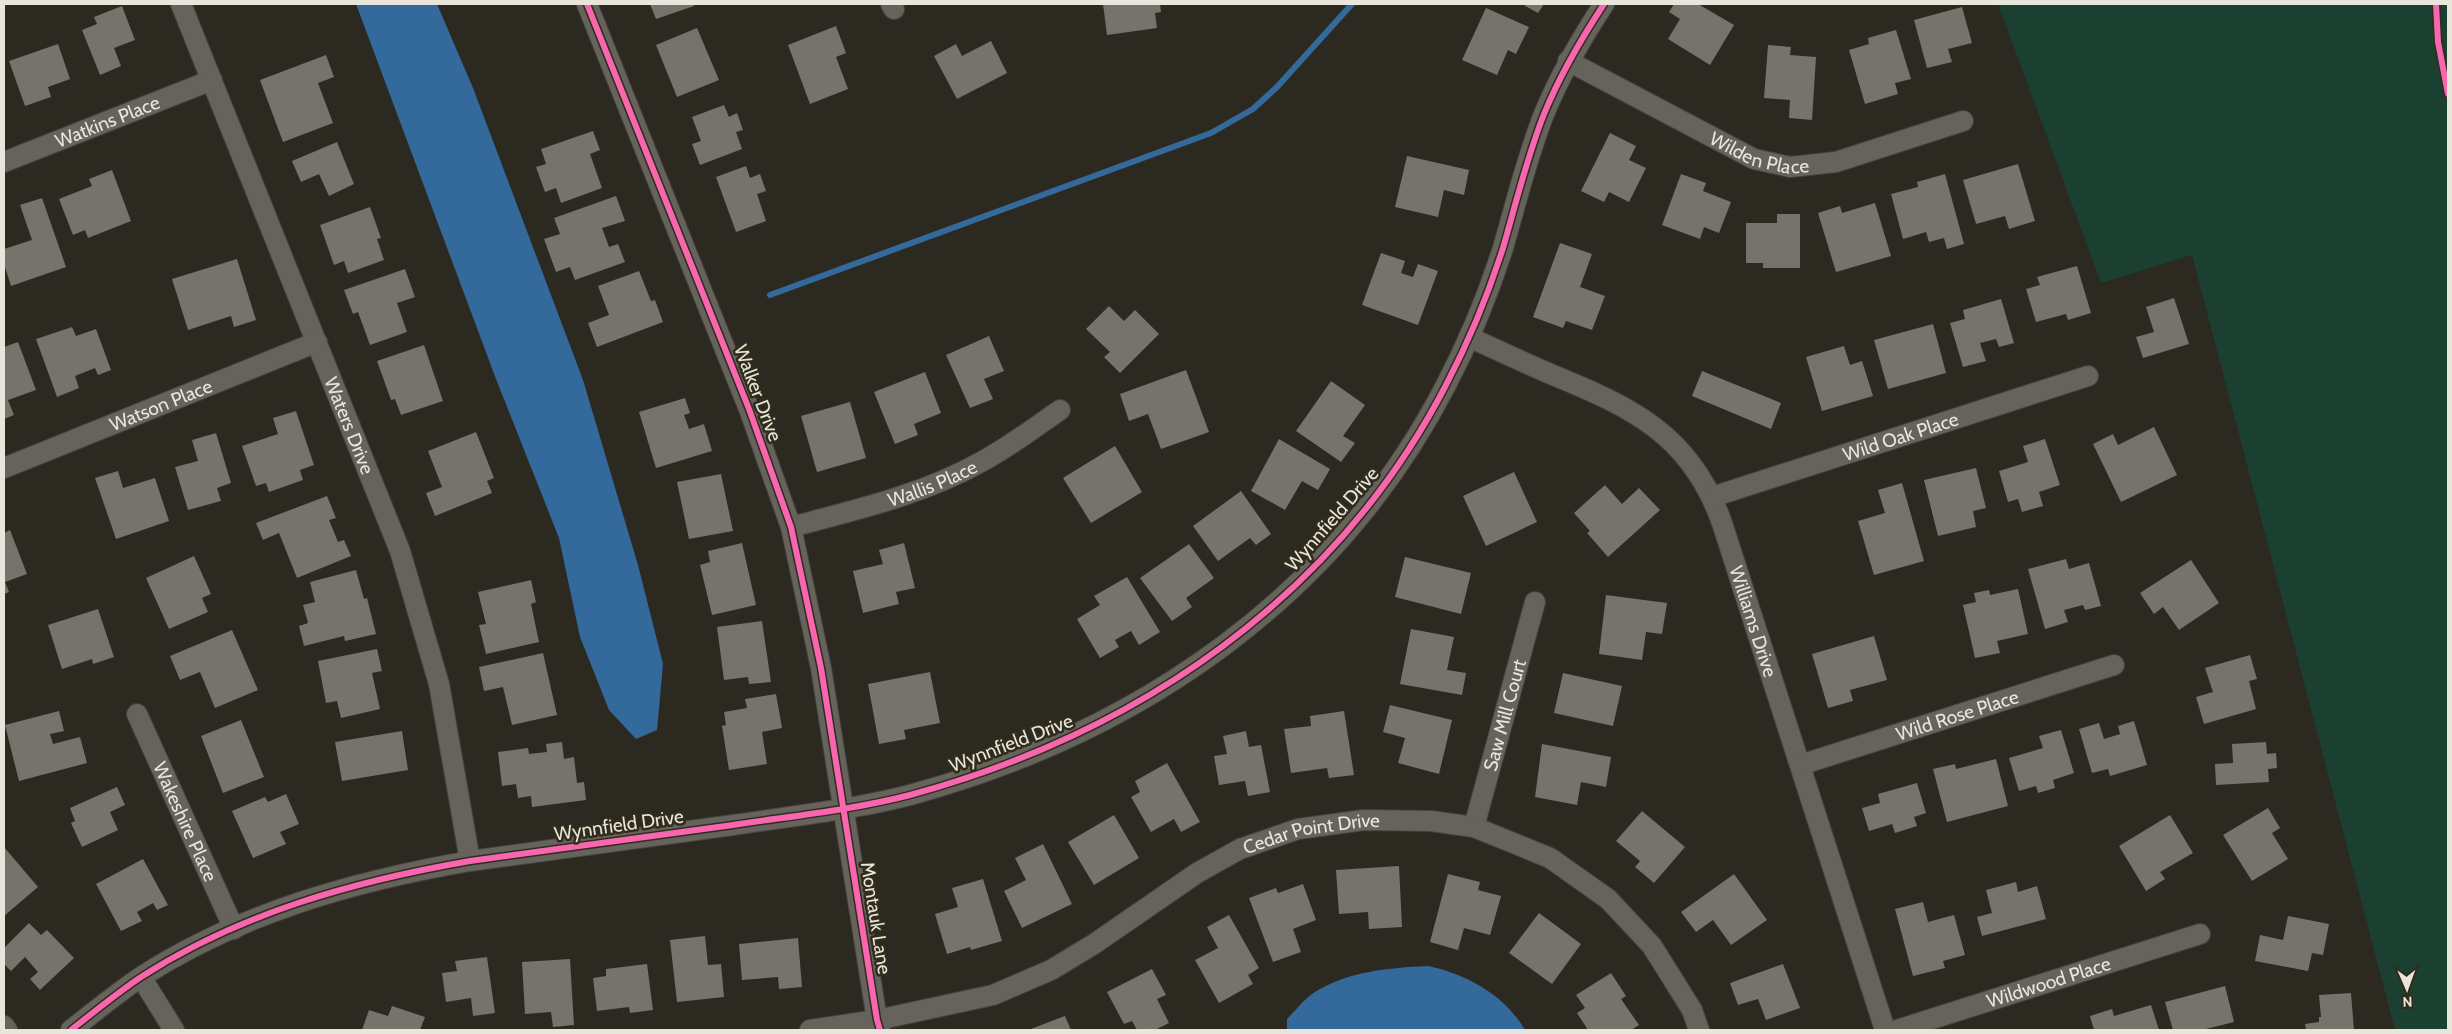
<svg xmlns="http://www.w3.org/2000/svg" width="2452" height="1034" font-family="Cabin,sans-serif">
<rect width="100%" height="100%" fill="#2c2921"/>
<path fill="#1b3f30" d="M1998 4H2448V1030H2395L2192 255 2101 283Z"/>
<g fill="#336a9b">
<path d="M356 4H437L473 88 583 380 638 565 663 664 657 730 636 739 609 710 580 637 559 538 496 379Z"/>
<path d="M1428 966C1466 974 1505 995 1525 1030H1287V1019C1296 1010 1305 998 1315 992 1349 971 1389 968 1428 966Z"/>
</g>
<g fill="none" stroke-linecap="round" stroke-linejoin="round">
<path stroke="#336a9b" stroke-width="6" d="M770 295 1211 133 1253 109 1277 87 1352 4"/>
</g>
<g fill="#75736b">
<path d="M650 4H693L694 6 656 19Z"/>
<path d="M1103 4H1160L1161 12 1155 13 1157 28 1107 35Z"/>
<path d="M1522 4H1544L1538 13Z"/>
<path d="M1674 4H1698L1734 25 1710 65 1668 39 1680 19 1669 12Z"/>
<path d="M122 6 135 40 114 48 121 66 100 75 82 30 97 24 94 17Z"/>
<path d="M1962 7 1972 43 1948 49 1952 62 1927 68 1914 20Z"/>
<path d="M1486 8 1529 27 1516 54 1508 50 1497 75 1462 60Z"/>
<path d="M836 26 846 53 836 57 848 89 810 104 788 45Z"/>
<path d="M697 28 719 80 677 97 656 45Z"/>
<path d="M1896 30 1911 79 1895 83 1898 94 1865 104 1849 50 1869 44 1868 38Z"/>
<path d="M991 41 1007 73 957 99 934 56 956 44 962 56Z"/>
<path d="M58 44 70 79 48 87 51 97 25 106 9 61Z"/>
<path d="M1768 45 1791 47 1790 55 1816 57 1812 120 1789 118 1790 100 1764 98Z"/>
<path d="M326 55 334 77 318 83 333 123 283 142 260 80Z"/>
<path d="M724 105 729 117 737 113 743 130 736 132 742 149 700 165 692 144 701 141 692 117Z"/>
<path d="M593 131 600 150 590 154 602 188 561 203 556 188 545 192 536 167 546 164 541 149Z"/>
<path d="M1610 133 1636 146 1629 160 1646 168 1629 202 1609 192 1604 202 1581 191Z"/>
<path d="M337 142 354 184 329 196 319 174 301 182 292 161Z"/>
<path d="M1407 156 1469 170 1464 195 1444 190 1438 217 1395 207Z"/>
<path d="M2018 164 2035 221 2009 229 2005 216 1976 224 1963 180Z"/>
<path d="M746 166 750 178 760 174 766 191 757 194 766 221 736 232 716 177Z"/>
<path d="M112 170 131 221 88 238 85 230 73 235 59 199 92 186 89 179Z"/>
<path d="M1681 174 1706 183 1703 191 1731 202 1719 233 1704 227 1700 239 1662 225Z"/>
<path d="M1945 174 1964 244 1947 249 1944 238 1929 242 1926 232 1903 239 1891 194 1918 187 1917 182Z"/>
<path d="M616 196 625 221 602 228 609 247 618 244 625 262 575 280 570 267 556 272 544 239 560 234 554 218Z"/>
<path d="M42 198 66 267 11 286 4 264V249L32 240 20 205Z"/>
<path d="M1875 203 1891 256 1836 272 1818 213 1840 206 1842 213Z"/>
<path d="M370 207 381 238 377 239 384 260 348 273 344 261 334 265 320 225Z"/>
<path d="M1777 214H1800V268H1763V263H1746V223H1777Z"/>
<path d="M1560 243 1592 254 1580 287 1605 296 1592 330 1566 321 1563 328 1533 317Z"/>
<path d="M1381 253 1405 261 1401 273 1413 277 1418 264 1438 271 1418 325 1362 305Z"/>
<path d="M237 259 256 320 234 327 231 316 188 330 172 279Z"/>
<path d="M2077 266 2091 313 2068 320 2066 314 2036 322 2026 289 2040 285 2037 277Z"/>
<path d="M405 269 415 297 397 303 407 332 370 345 358 312 353 314 344 290Z"/>
<path d="M639 271 651 301 655 300 663 322 597 347 588 323 609 315 598 286Z"/>
<path d="M2174 298 2189 344 2143 358 2136 337 2154 332 2146 307Z"/>
<path d="M2001 299 2014 343 1999 347 1996 339 1980 343 1986 361 1963 367 1950 323 1965 319 1963 310Z"/>
<path d="M1109 306 1124 321 1135 310 1159 334 1120 373 1104 357 1110 352 1086 329Z"/>
<path d="M1933 324 1946 373 1888 389 1874 340Z"/>
<path d="M72 327 76 336 96 329 111 370 98 375 95 368 75 376 79 388 57 397 36 339Z"/>
<path d="M989 336 1004 371 984 379 993 399 970 408 946 355Z"/>
<path d="M18 342 36 390 8 400 14 415 4 419V347Z"/>
<path d="M424 345 443 401 401 415 395 399 391 400 377 361Z"/>
<path d="M1844 346 1850 365 1862 361 1873 396 1822 411 1806 357Z"/>
<path d="M1186 370 1209 432 1161 449 1148 414 1129 421 1120 394Z"/>
<path d="M1702 371 1781 403 1771 429 1692 396Z"/>
<path d="M925 372 941 413 914 424 918 435 895 444 874 392Z"/>
<path d="M1331 381 1365 405 1343 436 1355 443 1341 462 1296 431Z"/>
<path d="M685 398 690 413 684 415 689 429 704 424 712 451 656 468 639 412Z"/>
<path d="M850 402 866 458 817 472 801 416Z"/>
<path d="M296 411 314 465 300 470 303 480 269 492 266 483 256 486 242 446 278 434 273 418Z"/>
<path d="M2154 427 2177 475 2121 502 2093 444 2113 434 2118 445Z"/>
<path d="M476 432 494 478 487 481 492 493 435 516 426 493 442 487 428 451Z"/>
<path d="M216 433 231 483 217 488 221 501 188 510 175 467 198 461 192 440Z"/>
<path d="M1279 439 1330 469 1318 490 1302 481 1285 510 1251 491Z"/>
<path d="M2045 439 2060 485 2039 492 2043 506 2022 512 2018 499 2008 502 1999 471 2028 462 2023 446Z"/>
<path d="M1115 446 1142 492 1091 523 1063 478Z"/>
<path d="M1976 468 1986 508 1973 511 1976 527 1938 536 1924 480Z"/>
<path d="M118 471 123 488 155 478 169 521 116 539 95 478Z"/>
<path d="M1514 472 1537 522 1486 546 1463 496Z"/>
<path d="M721 474 733 531 689 539 677 482Z"/>
<path d="M1902 483 1924 561 1874 575 1858 521 1885 513 1878 490Z"/>
<path d="M1605 485 1622 504 1639 488 1660 510 1608 557 1587 533 1590 531 1574 513Z"/>
<path d="M1241 491 1271 534 1256 545 1250 538 1218 561 1193 526Z"/>
<path d="M327 496 336 518 329 520 338 542 344 540 351 556 297 578 279 533 263 540 256 523Z"/>
<path d="M10 530 27 574 5 582 9 592 4 594V533Z"/>
<path d="M742 543 756 605 712 615 700 565 710 562 708 551Z"/>
<path d="M904 543 915 588 896 592 899 604 863 613 853 571 883 564 879 550Z"/>
<path d="M1189 544 1214 578 1186 598 1192 607 1172 621 1140 578Z"/>
<path d="M194 556 211 594 202 598 208 612 169 629 146 578Z"/>
<path d="M1405 557 1471 573 1461 614 1395 597Z"/>
<path d="M2066 559 2069 569 2089 563 2101 606 2085 610 2083 605 2064 610 2068 622 2045 629 2028 569Z"/>
<path d="M2191 560 2219 603 2179 630 2163 607 2154 614 2140 593Z"/>
<path d="M356 570 364 599 367 598 376 634 345 641 344 636 304 646 299 626 308 623 303 605 315 602 310 582Z"/>
<path d="M1127 577 1160 632 1139 645 1131 631 1115 640 1119 647 1100 658 1077 619 1100 605 1094 596Z"/>
<path d="M531 580 536 602 531 604 539 642 486 654 479 625 486 624 478 592Z"/>
<path d="M2018 589 2028 634 1997 641 2000 653 1975 658 1963 605 1976 602 1974 593 1989 590 1990 595Z"/>
<path d="M1606 595 1667 603 1662 634 1646 632 1642 660 1599 654Z"/>
<path d="M98 609 114 657 93 664 92 659 62 669 48 625Z"/>
<path d="M762 621 771 682 749 684 748 677 724 680 717 627Z"/>
<path d="M1411 629 1454 637 1447 670 1466 673 1462 695 1400 684Z"/>
<path d="M232 630 258 690 215 708 200 672 180 680 170 656Z"/>
<path d="M1874 636 1887 680 1850 690 1853 701 1828 708 1812 654Z"/>
<path d="M377 649 382 671 372 673 380 709 341 718 337 701 326 703 318 661Z"/>
<path d="M543 653 557 715 512 725 503 687 484 691 479 667Z"/>
<path d="M2250 655 2257 679 2249 681 2256 709 2204 724 2196 697 2213 692 2205 668Z"/>
<path d="M930 672 940 723 904 730 906 739 879 744 868 684Z"/>
<path d="M1563 673 1622 686 1613 726 1554 713Z"/>
<path d="M776 694 782 728 762 732 767 764 729 770 722 726 726 725 724 712 747 708 745 699Z"/>
<path d="M1390 705 1452 720 1439 774 1398 763 1405 738 1383 732Z"/>
<path d="M59 711 64 731 50 734 53 744 80 737 87 763 19 781 5 725Z"/>
<path d="M1344 711 1354 775 1329 778 1327 768 1291 773 1284 729 1311 726 1310 716Z"/>
<path d="M241 720 264 777 223 793 201 736Z"/>
<path d="M2134 721 2147 765 2110 776 2108 769 2092 773 2079 729 2099 723 2104 739 2120 734 2118 726Z"/>
<path d="M2061 730 2074 773 2053 780 2055 788 2038 793 2036 786 2019 791 2009 758 2043 748 2039 736Z"/>
<path d="M402 731 408 770 342 781 335 742Z"/>
<path d="M1246 731 1249 747 1261 745 1270 792 1248 796 1245 781 1219 785 1214 756 1227 754 1223 736Z"/>
<path d="M562 742 564 759 574 757 577 783 584 782 586 800 532 807 531 796 518 798 516 784 502 786 498 752 528 748 529 754 547 752 546 744Z"/>
<path d="M2266 742 2267 754 2276 753 2277 768 2268 769 2269 782 2216 785 2215 764 2233 763 2232 744Z"/>
<path d="M1542 744 1611 757 1606 787 1581 782 1577 805 1535 797Z"/>
<path d="M1996 759 2008 806 1947 822 1933 769 1955 764 1956 769Z"/>
<path d="M1167 763 1200 822 1181 832 1174 819 1151 832 1131 797 1140 792 1135 781Z"/>
<path d="M1917 783 1926 813 1914 817 1917 826 1895 833 1892 824 1869 831 1862 808 1880 803 1878 794Z"/>
<path d="M117 787 125 805 110 812 118 830 82 847 71 823 75 821 70 808Z"/>
<path d="M286 794 299 824 280 832 286 844 253 858 232 811 265 797 268 802Z"/>
<path d="M2268 808 2280 828 2272 833 2288 859 2252 881 2223 835Z"/>
<path d="M1642 811 1685 847 1654 883 1635 867 1640 861 1616 841Z"/>
<path d="M1114 815 1139 858 1094 885 1068 842Z"/>
<path d="M2170 815 2193 853 2160 872 2165 879 2146 891 2119 846Z"/>
<path d="M1043 844 1072 904 1022 928 1004 891 1026 880 1015 858Z"/>
<path d="M4 847 38 887 4 916Z"/>
<path d="M143 859 168 905 157 910 153 903 137 912 142 921 121 931 96 884Z"/>
<path d="M1399 866 1402 927 1369 929 1368 912 1339 914 1336 870Z"/>
<path d="M1448 874 1480 882 1478 890 1501 896 1490 935 1464 928 1458 950 1430 942Z"/>
<path d="M1734 874 1767 920 1731 945 1713 920 1696 932 1681 912Z"/>
<path d="M983 879 1002 941 971 950 970 947 947 954 935 914 958 907 952 888Z"/>
<path d="M2016 882 2018 892 2037 886 2046 919 1982 936 1977 917 1992 913 1986 890Z"/>
<path d="M1303 884 1316 920 1293 929 1301 952 1273 962 1249 898 1276 888 1278 893Z"/>
<path d="M1923 902 1928 922 1954 915 1965 955 1943 961 1945 968 1913 976 1895 909Z"/>
<path d="M1539 913 1581 944 1552 984 1509 953Z"/>
<path d="M1229 915 1259 968 1248 975 1253 984 1219 1003 1195 960 1218 948 1207 927Z"/>
<path d="M2288 916 2329 924 2323 955 2312 953 2308 971 2255 961 2260 935 2283 940Z"/>
<path d="M29 923 41 935 47 930 74 958 40 990 30 979 38 972 25 957 11 971 4 964V948Z"/>
<path d="M705 936 708 965 721 964 724 997 677 1002 670 940Z"/>
<path d="M798 938 802 987 779 989 778 977 742 980 739 944Z"/>
<path d="M487 957 495 1013 473 1016 471 998 446 1002 442 973 457 971 455 961Z"/>
<path d="M570 959 574 1025 553 1027 551 1012 525 1014 522 962Z"/>
<path d="M647 964 653 1010 630 1013 629 1007 597 1011 593 978 606 976V969Z"/>
<path d="M1783 964 1800 1008 1766 1020 1758 999 1738 1005 1730 983Z"/>
<path d="M1152 969 1166 995 1157 999 1169 1023 1155 1030H1137L1132 1021 1124 1024 1107 992Z"/>
<path d="M1611 973 1626 996 1621 999 1639 1025 1631 1030H1588L1577 1013 1585 1008 1576 995Z"/>
<path d="M2225 986 2234 1022 2202 1030H2173L2165 1002Z"/>
<path d="M2351 993 2354 1030H2306L2305 1024 2319 1022V1017H2321L2319 995Z"/>
<path d="M2151 1005 2159 1030H2094L2090 1016 2112 1009 2114 1016Z"/>
<path d="M392 1006 425 1017 420 1030H362L369 1010 388 1016Z"/>
<path d="M1065 1016 1071 1030H1028Z"/>
</g>
<g fill="none" stroke-linecap="round" stroke-linejoin="round">
<g stroke="#46443d" stroke-width="22">
<g id="minor">
<path id="s1" d="M181 4 400 551 439 684 470 861"/>
<path d="M587 4 749 409 791 527 821 668 877 1020 880 1030"/>
<path d="M891 4 894 9"/>
<path id="s2" d="M1568 61 1754 159 1790 167 1836 162 1963 121"/>
<path id="s3" d="M4 162 212 80"/>
<path id="s4" d="M1469 337C1497 350 1525 363 1553 375 1633 408 1691 435 1722 523L1885 1030"/>
<path id="s5" d="M4 468 317 342"/>
<path id="s6" d="M1712 497 2088 376"/>
<path id="s7" d="M791 527C855 510 922 495 981 462 1009 447 1034 428 1060 410"/>
<path id="s8" d="M137 714 234 929"/>
<path id="s9" d="M1800 765 2114 665"/>
<path id="s10" d="M1474 827 1535 602"/>
<path d="M141 977 174 1030"/>
<path d="M4 1026 7 1030"/>
<path d="M71 1030C94 1012 117 993 141 977 240 913 355 881 470 861 557 849 645 837 733 825 792 816 852 810 910 795 1138 733 1336 598 1446 385 1469 341 1488 295 1503 248 1516 203 1527 157 1544 114 1560 75 1581 39 1604 4"/>
<path id="s11" d="M810 1030 877 1020 993 995 1051 970 1094 944 1197 873 1240 849 1298 829 1364 820 1431 821 1474 827 1550 858 1608 899 1652 946 1692 1010 1699 1030"/>
<path id="s12" d="M1897 1030 2200 934"/>
</g>
</g>
<use href="#minor" stroke="#65635c" stroke-width="20"/>
<g stroke="#312c1c" stroke-width="9">
<g id="cycleway">
<path d="M587 4 749 409 791 527 821 668 877 1020 880 1030"/>
<path d="M2436 4 2438 42 2448 94"/>
<path d="M71 1030C94 1012 117 993 141 977 240 913 355 881 470 861 557 849 645 837 733 825 792 816 852 810 910 795 1138 733 1336 598 1446 385 1469 341 1488 295 1503 248 1516 203 1527 157 1544 114 1560 75 1581 39 1604 4"/>
</g>
</g>
<use href="#cycleway" stroke="#f766af" stroke-width="6"/>
</g>
<g text-anchor="middle" dominant-baseline="central" stroke-width="5" stroke-linejoin="round" paint-order="stroke">
<g font-size="19" fill="#e8e6db" stroke="#312c1c">
<text stroke="none"><textPath href="#s3" startOffset="111">Watkins Place</textPath></text>
<text stroke="none"><textPath href="#s2" startOffset="214">Wilden Place</textPath></text>
<text transform="translate(758 393) rotate(69)">Walker Drive</text>
<text stroke="none"><textPath href="#s5" startOffset="169">Watson Place</textPath></text>
<text stroke="none"><textPath href="#s1" startOffset="454">Waters Drive</textPath></text>
<text stroke="none"><textPath href="#s6" startOffset="198">Wild Oak Place</textPath></text>
<text stroke="none"><textPath href="#s7" startOffset="148">Wallis Place</textPath></text>
<text transform="translate(1332 519) rotate(-49)">Wynnfield Drive</text>
<text stroke="none"><textPath href="#s4" startOffset="429">Williams Drive</textPath></text>
<text stroke="none"><textPath href="#s10" startOffset="116">Saw Mill Court</textPath></text>
<text stroke="none"><textPath href="#s9" startOffset="165">Wild Rose Place</textPath></text>
<text transform="translate(1011 743) rotate(-21)">Wynnfield Drive</text>
<text stroke="none"><textPath href="#s8" startOffset="118">Wakeshire Place</textPath></text>
<text transform="translate(619 825) rotate(-8)">Wynnfield Drive</text>
<text stroke="none"><textPath href="#s11" startOffset="548">Cedar Point Drive</textPath></text>
<text transform="translate(876 918) rotate(81)">Montauk Lane</text>
<text stroke="none"><textPath href="#s12" startOffset="159">Wildwood Place</textPath></text>
</g>
</g>
<rect width="2452" height="1034" fill="none" stroke="#e8e6db" stroke-width="10"/>
<g transform="translate(2407 989) rotate(178)" stroke="#312c1c" stroke-width="4" paint-order="stroke">
<path d="M0-4L9 19L0 12L-9 19Z" fill="#e8e6db"/>
<text y="-8" font-size="14" font-weight="bold" text-anchor="middle" fill="#e8e6db">N</text>
</g>
</svg>
